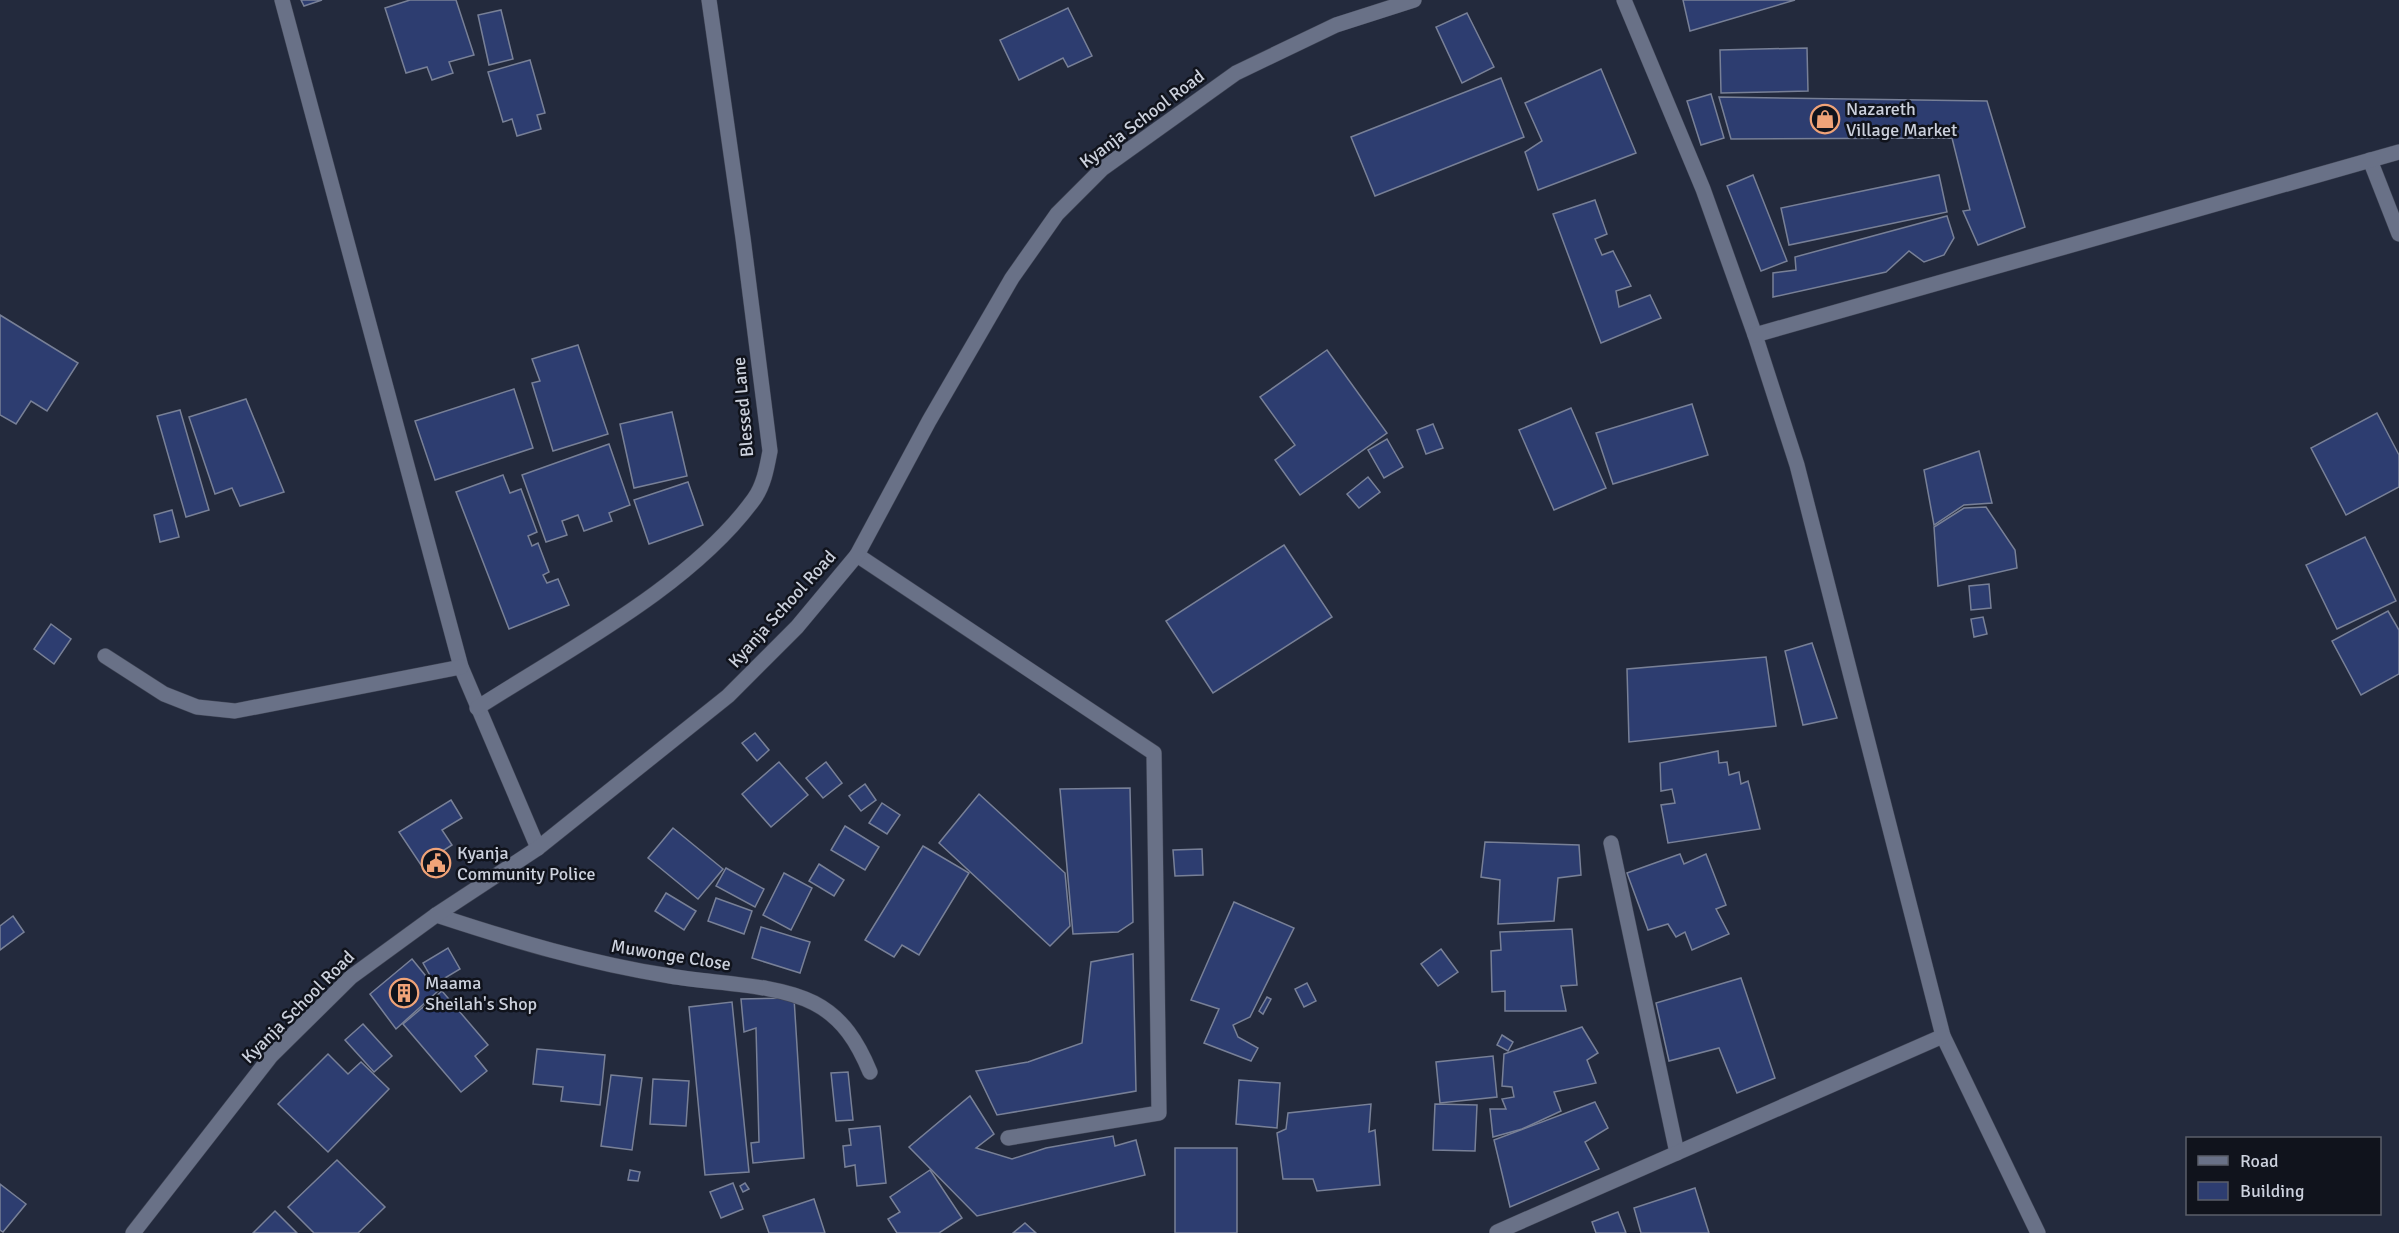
<svg xmlns="http://www.w3.org/2000/svg" width="2399" height="1233" font-family="Signika,sans-serif">
<rect width="100%" height="100%" fill="#232a3d"/>
<g fill="#2d3d70" stroke="#788097" stroke-width="1.5">
<path d="M301 0H322L304 6Z"/>
<path d="M410 0H456L474 55 449 62 453 73 432 80 427 67 406 73 385 8Z"/>
<path d="M1683 0H1795L1690 31Z"/>
<path d="M1068 8 1092 56 1068 67 1063 58 1019 80 1000 40Z"/>
<path d="M501 10 513 59 489 65 478 15Z"/>
<path d="M1467 13 1494 67 1462 83 1436 27Z"/>
<path d="M1807 48 1808 91 1721 93 1720 50Z"/>
<path d="M530 60 545 113 537 115 541 129 517 136 512 119 503 122 488 72Z"/>
<path d="M1601 69 1636 153 1538 190 1525 152 1542 141 1525 103Z"/>
<path d="M1501 78 1524 137 1375 196 1351 137Z"/>
<path d="M1711 94 1724 138 1701 145 1687 101Z"/>
<path d="M1719 97 1987 101 2025 227 1978 245 1963 211 1970 210 1952 138 1731 139Z"/>
<path d="M1753 175 1787 261 1761 271 1727 186Z"/>
<path d="M1939 175 1947 212 1789 245 1781 208Z"/>
<path d="M1595 200 1607 234 1595 239 1602 255 1613 251 1631 286 1616 291 1619 307 1650 295 1661 318 1601 343 1553 214Z"/>
<path d="M1947 216 1954 238 1944 255 1924 262 1909 251 1886 272 1773 297V273L1796 270 1795 257Z"/>
<path d="M0 315 78 363 47 411 31 401 16 424 0 415Z"/>
<path d="M578 345 608 434 553 451 532 383 540 381 532 359Z"/>
<path d="M1327 350 1387 433 1300 495 1275 460 1295 445 1260 397Z"/>
<path d="M514 389 533 448 435 480 415 421Z"/>
<path d="M246 399 284 492 240 506 232 488 215 494 189 417Z"/>
<path d="M1692 404 1708 455 1613 484 1596 433Z"/>
<path d="M1571 408 1606 488 1554 510 1519 430Z"/>
<path d="M180 410 209 510 186 517 157 416Z"/>
<path d="M672 412 687 476 634 488 620 424Z"/>
<path d="M2377 413 2399 455V487L2346 515 2311 448Z"/>
<path d="M1433 424 1443 448 1426 454 1417 430Z"/>
<path d="M1387 439 1403 467 1384 478 1368 450Z"/>
<path d="M609 444 630 505 609 513 612 521 584 531 578 515 562 521 567 535 546 542 522 475Z"/>
<path d="M1979 451 1992 503 1964 505 1934 525 1924 470Z"/>
<path d="M503 475 510 493 521 489 537 532 528 536 532 546 538 543 549 572 543 575 547 583 558 579 569 605 509 629 456 492Z"/>
<path d="M1368 477 1380 492 1359 508 1347 494Z"/>
<path d="M688 482 703 525 649 544 634 500Z"/>
<path d="M1986 507 2015 550 2017 568 1938 586 1934 527 1964 508Z"/>
<path d="M172 510 179 537 160 542 154 515Z"/>
<path d="M2365 537 2396 601 2337 629 2306 565Z"/>
<path d="M1284 545 1332 617 1213 693 1166 621Z"/>
<path d="M1989 584 1991 608 1971 610 1969 586Z"/>
<path d="M2388 611 2399 630V674L2361 695 2332 641Z"/>
<path d="M1983 617 1987 634 1974 637 1971 619Z"/>
<path d="M51 624 71 639 54 664 34 649Z"/>
<path d="M1812 643 1837 718 1803 725 1785 651Z"/>
<path d="M1766 657 1776 726 1629 742 1627 669Z"/>
<path d="M755 733 769 750 757 761 742 743Z"/>
<path d="M1718 751 1719 763 1727 762 1729 775 1739 772 1741 784 1748 781 1760 829 1668 843 1661 805 1675 803 1672 789 1661 791 1660 763Z"/>
<path d="M779 762 808 795 771 827 742 794Z"/>
<path d="M826 762 842 783 823 798 806 778Z"/>
<path d="M865 784 876 800 861 811 849 796Z"/>
<path d="M1130 788 1133 922 1118 932 1073 934 1060 789Z"/>
<path d="M979 794 1065 873 1070 926 1050 946 939 843Z"/>
<path d="M451 800 462 818 442 830 452 845 421 865 399 832Z"/>
<path d="M882 803 900 815 887 834 869 823Z"/>
<path d="M845 826 879 847 865 870 831 850Z"/>
<path d="M673 828 723 869 698 899 648 858Z"/>
<path d="M1485 842 1579 845 1581 875 1558 878 1554 921 1498 924 1500 880 1481 877Z"/>
<path d="M923 846 969 873 919 955 902 945 894 957 865 940Z"/>
<path d="M1202 849 1203 875 1175 876 1173 850Z"/>
<path d="M1680 854 1684 864 1706 854 1726 905 1716 909 1729 934 1692 950 1685 932 1676 937 1668 924 1648 930 1627 873Z"/>
<path d="M819 864 844 880 834 896 809 881Z"/>
<path d="M726 868 764 889 755 907 716 886Z"/>
<path d="M784 873 812 888 791 930 763 915Z"/>
<path d="M666 893 696 911 684 930 655 911Z"/>
<path d="M716 898 752 911 744 934 708 921Z"/>
<path d="M1234 902 1294 928 1250 1017 1233 1025 1238 1037 1258 1048 1251 1061 1204 1043 1219 1009 1191 1000Z"/>
<path d="M13 916 24 932 0 950V926Z"/>
<path d="M761 927 810 942 800 973 752 958Z"/>
<path d="M1572 929 1577 985 1561 986 1566 1011H1505V991L1492 992 1491 951 1501 950 1500 932Z"/>
<path d="M448 948 460 969 435 984 423 963Z"/>
<path d="M1441 949 1458 972 1438 986 1421 964Z"/>
<path d="M1133 954 1136 1091 997 1115 976 1071 1028 1062 1082 1043 1091 962Z"/>
<path d="M412 959 438 991 396 1029 370 994Z"/>
<path d="M1741 978 1775 1078 1737 1093 1719 1048 1669 1061 1656 1003Z"/>
<path d="M1307 983 1316 1001 1304 1007 1295 989Z"/>
<path d="M442 991 488 1045 475 1056 487 1071 461 1092 403 1024Z"/>
<path d="M1267 997 1271 999 1263 1014 1259 1011Z"/>
<path d="M794 998 804 1158 753 1163 751 1143 759 1142 756 1028 744 1032 741 999Z"/>
<path d="M732 1002 749 1172 705 1175 689 1007Z"/>
<path d="M363 1024 392 1056 374 1072 345 1040Z"/>
<path d="M1582 1027 1598 1053 1587 1060 1596 1083 1554 1092 1561 1111 1522 1129 1493 1137 1490 1109H1506L1502 1099 1514 1097 1512 1087 1502 1086 1504 1054Z"/>
<path d="M1502 1035 1513 1042 1508 1051 1497 1045Z"/>
<path d="M537 1049 605 1055 600 1105 561 1101 563 1087 533 1084Z"/>
<path d="M328 1054 348 1074 361 1062 389 1089 328 1152 278 1104Z"/>
<path d="M1493 1056 1497 1097 1440 1103 1436 1062Z"/>
<path d="M848 1072 853 1120 836 1121 831 1073Z"/>
<path d="M611 1075 642 1078 632 1150 601 1146Z"/>
<path d="M653 1079 689 1081 686 1126 650 1124Z"/>
<path d="M1239 1080 1280 1083 1277 1128 1236 1124Z"/>
<path d="M970 1096 994 1134 976 1148 1012 1159 1046 1148 1113 1136 1115 1146 1136 1140 1145 1175 977 1216 909 1147Z"/>
<path d="M1595 1102 1608 1128 1585 1142 1599 1169 1510 1207 1494 1140Z"/>
<path d="M1371 1104 1369 1132 1375 1130 1380 1185 1317 1191 1313 1179H1283L1277 1133 1286 1129 1288 1113Z"/>
<path d="M1435 1104 1477 1105 1475 1151 1433 1150Z"/>
<path d="M880 1126 886 1183 857 1186 855 1165 845 1167 843 1146 851 1145 849 1129Z"/>
<rect x="1175" y="1148" width="62" height="85"/>
<path d="M337 1160 385 1207 358 1233H314L288 1207Z"/>
<path d="M630 1170 640 1172 638 1181 628 1180Z"/>
<path d="M930 1170 962 1218 939 1233H897L888 1219 900 1212 890 1197Z"/>
<path d="M733 1183 743 1209 721 1218 710 1192Z"/>
<path d="M745 1183 749 1189 743 1192 740 1186Z"/>
<path d="M0 1184 26 1204 3 1232 0 1230Z"/>
<path d="M1695 1188 1709 1233H1641L1634 1208Z"/>
<path d="M814 1199 825 1233H769L763 1216Z"/>
<path d="M275 1211 297 1233H253Z"/>
<path d="M1618 1212 1626 1233H1596L1592 1222Z"/>
<path d="M1025 1223 1036 1233H1013Z"/>
</g>
<g fill="none" stroke-linecap="round" stroke-linejoin="round">
<g stroke="#3f4454" stroke-width="16">
<g id="minor">
<path d="M282 0 461 667 538 848"/>
<path d="M1624 0 1703 189 1755 335 1797 465 1943 1036 2038 1233"/>
<path d="M2370 160 2399 234"/>
<path d="M1755 335 2399 152"/>
<path d="M857 555 1154 753 1159 1113 1008 1138"/>
<path d="M105 656 164 694 197 707 235 711 461 667"/>
<path d="M477 708C567 650 691 586 754 499 764 485 767 467 770 451L743 238 709 0"/>
<path d="M1611 843 1677 1153"/>
<path d="M436 915C515 941 588 963 670 976 714 984 774 983 814 1003 843 1018 858 1043 870 1072"/>
<path d="M1497 1232 1943 1036"/>
<path d="M133 1233 271 1056 351 977 436 915 538 848 728 696 797 627 857 555 929 421 1012 278 1057 214 1102 169 1236 73 1336 25 1414 0"/>
</g>
</g>
<use href="#minor" stroke="#697187" stroke-width="15"/>
</g>
<defs>
<g id="shop-ring" transform="scale(1.5)"><circle r="9.5" fill="#10131c" stroke="#f0a378" stroke-width="1.5"/><path d="M-5-2.5h2.3a2.7 3.5 0 0 1 5.4 0H5L5.5 6h-11ZM-1.5-2.5h3a1.5 2.3 0 0 0-3 0Z" fill="#f0a378"/></g>
<g id="civic-ring" transform="scale(1.5)"><circle r="9.5" fill="#10131c" stroke="#f0a378" stroke-width="1.5"/><path d="M-.6-6.5H3V-4.5H.6V-3L4-1V1h2V6H-6V1h2V-1L-.6-3ZM-1.2 2.5V6h2.4V2.5Z" fill="#f0a378"/></g>
<g id="building-ring" transform="scale(1.5)"><circle r="9.5" fill="#10131c" stroke="#f0a378" stroke-width="1.5"/><path d="M-4-6H4V6H1V3H-1V6H-4ZM-2.5-4.3h1.7v1.8h-1.7ZM.8-4.3h1.7v1.8H.8ZM-2.5-1h1.7V.8h-1.7ZM.8-1h1.7V.8H.8Z" fill="#f0a378"/></g>
</defs>
<g fill-rule="evenodd">
<use href="#shop-ring" x="1825" y="119"/>
<use href="#civic-ring" x="436" y="863"/>
<use href="#building-ring" x="404" y="993"/>
</g>
<g text-anchor="middle" dominant-baseline="central" stroke-width="5" stroke-linejoin="round" paint-order="stroke">
<g font-size="18" fill="#ccd1dd" stroke="#10131c" text-anchor="start">
<text x="1846" y="109">Nazareth<tspan x="1846" dy="21">Village Market</tspan></text>
<text x="457" y="853">Kyanja<tspan x="457" dy="21">Community Police</tspan></text>
<text x="425" y="983">Maama<tspan x="425" dy="21">Sheilah's Shop</tspan></text>
</g>
<g font-size="18" fill="#ccd1dd" stroke="#10131c">
<text transform="translate(1142 119) rotate(-37)">Kyanja School Road</text>
<text transform="translate(743 407) rotate(-95)">Blessed Lane</text>
<text transform="translate(782 609) rotate(-48)">Kyanja School Road</text>
<text transform="translate(671 955) rotate(9)">Muwonge Close</text>
<text transform="translate(298 1007) rotate(-45)">Kyanja School Road</text>
</g>
</g>
<rect x="2186" y="1137" width="195" height="78" fill="#10131c" stroke="#5b5f69" stroke-width="1.5"/>
<rect x="2198" y="1156" width="30" height="9" fill="#697187" stroke="#5b5f69" stroke-width="1.5"/>
<text x="2240" y="1167" font-size="18" fill="#ccd1dd">Road</text>
<rect x="2198" y="1182" width="30" height="18" fill="#2d3d70" stroke="#5b5f69" stroke-width="1.5"/>
<text x="2240" y="1197" font-size="18" fill="#ccd1dd">Building</text>
</svg>
